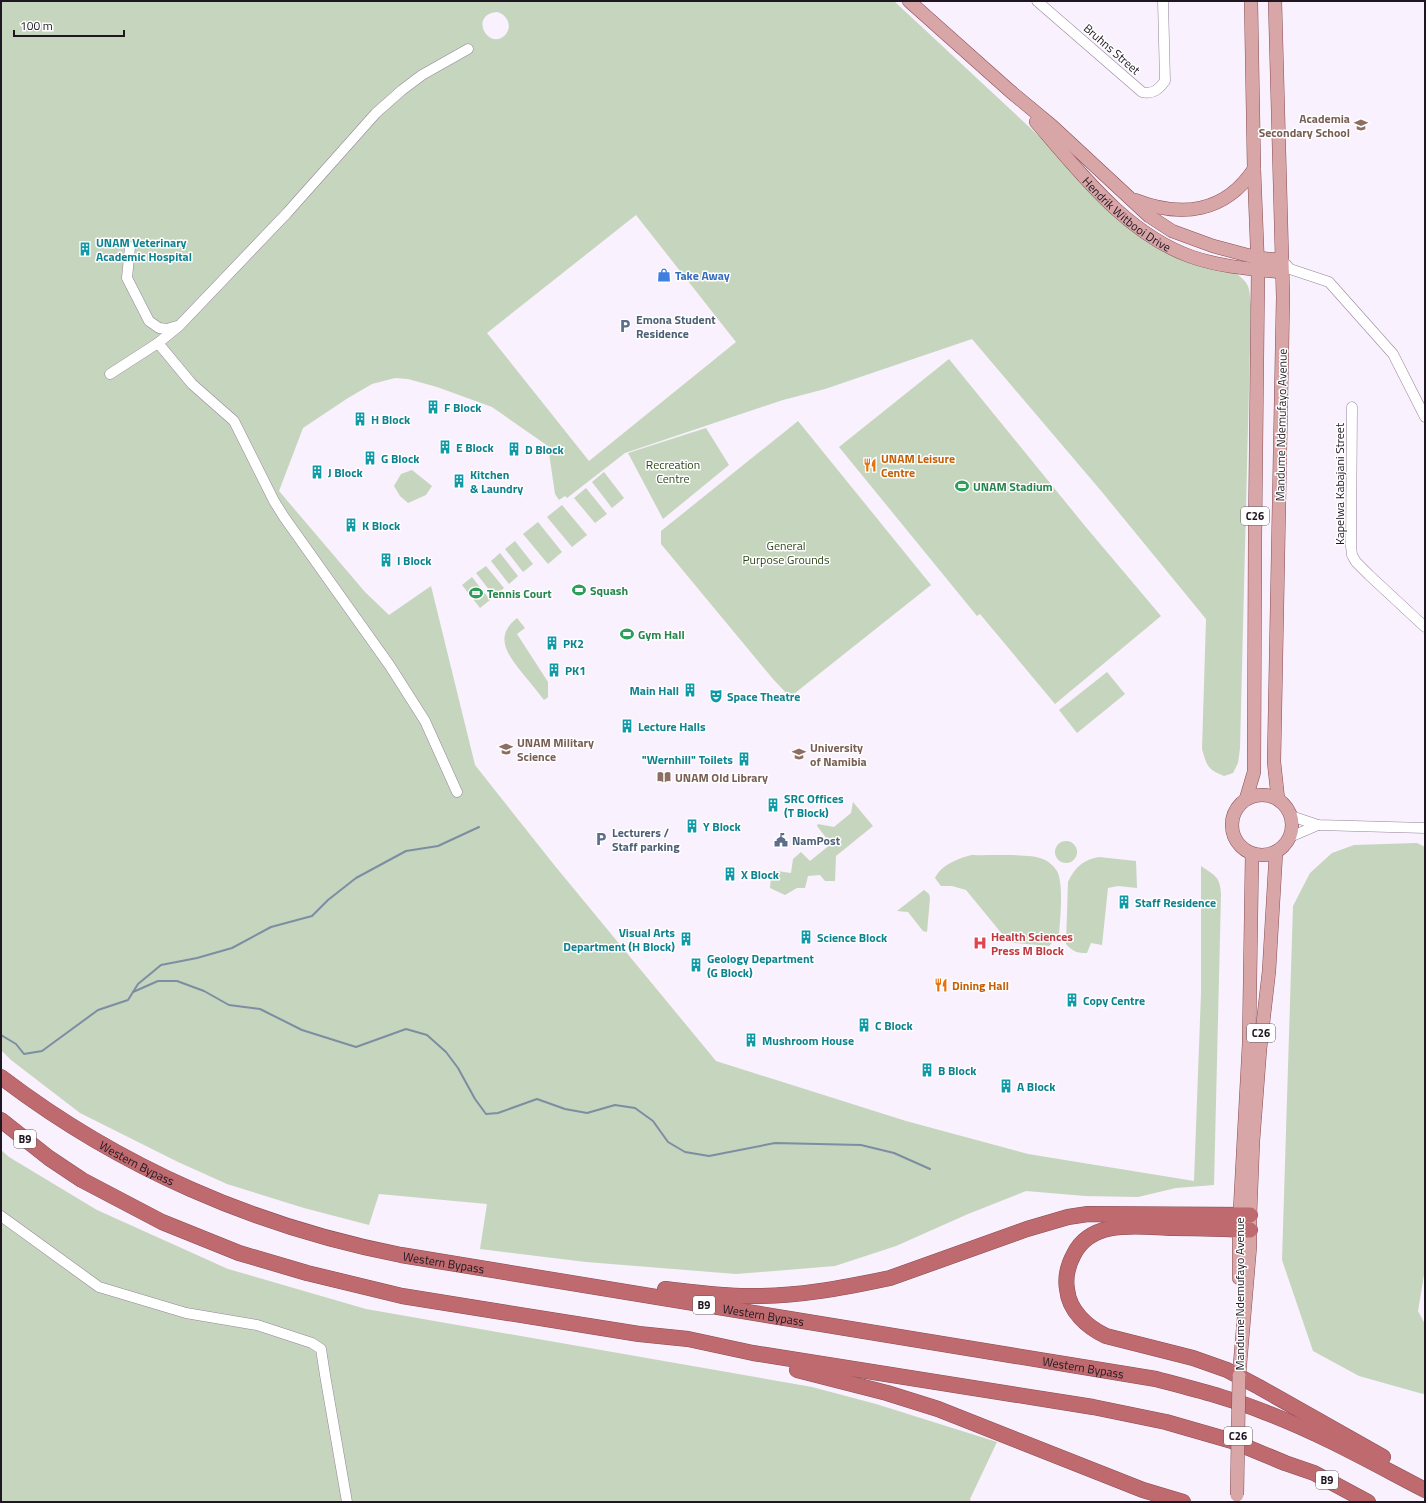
<svg xmlns="http://www.w3.org/2000/svg" width="1426" height="1503" font-family="'Titillium Web',sans-serif">
<rect width="100%" height="100%" fill="#f9f1fd"/>
<g fill="#c6d5bd" fill-rule="evenodd">
<path d="M1 1H894L1128 219 1146 232 1236 273C1251 285 1249 288 1251 306L1240 748 1238 763 1233 773 1224 776C1207 769 1207 766 1202 749L1206 619 1102 492 972 339 825 389 783 400 625 453 567 498 565 496 559 500 555 494 548 446 492 407 437 387 408 379 395 378 372 384 348 398 303 428 279 491 365 592 389 615 431 586 475 765 555 866 716 1061 906 1121 1028 1154 1194 1181 1201 993V866C1215 876 1220 876 1221 894L1214 1185 1176 1188 1138 1197 1085 1196 1026 1191 968 1214 896 1246 835 1266 736 1274 586 1262 480 1249 487 1204 379 1194 369 1225 304 1208 227 1184 178 1162 80 1113 11 1060 1 1050ZM497 12C506 14 513 25 506 34 490 53 467 15 497 12ZM636 215 736 342 589 461 487 333Z"/>
<path d="M949 359 1085 526 1161 616 1055 704 980 614 977 616 839 447Z"/>
<path d="M798 421 931 585 790 697 773 679 661 544V531Z"/>
<path d="M706 428 729 465 663 519 628 453Z"/>
<path d="M412 470 432 486 426 495 408 503 400 496 394 486 401 474Z"/>
<path d="M604 472 624 498 612 508 592 482Z"/>
<path d="M586 488 607 514 595 523 574 498Z"/>
<path d="M562 505 587 535 572 547 547 517Z"/>
<path d="M538 522 562 552 548 564 523 534Z"/>
<path d="M515 541 533 564 523 572 505 549Z"/>
<path d="M500 553 518 576 509 584 491 561Z"/>
<path d="M486 566 504 588 494 596 476 573Z"/>
<path d="M472 577 490 600 480 608 462 585Z"/>
<path d="M517 618 525 628 517 634 548 682V697L544 700C537 691 530 682 523 674 508 655 493 637 517 618Z"/>
<path d="M1107 672 1125 694 1077 733 1059 710Z"/>
<path d="M853 802 873 826 836 856 835 881H825L820 875 808 876 805 888H797L785 895 770 888 771 876 777 871 791 873 793 859 801 852 810 861 831 844 817 826 818 824 834 827 851 813Z"/>
<circle cx="1066" cy="852" r="11"/>
<path d="M1417 843 1425 847V1269L1418 1311 1425 1324V1392L1423 1394 1359 1376 1313 1351 1282 1260 1293 906 1310 873 1332 853 1354 845Z"/>
<path d="M972 855C988 856 1029 853 1043 859 1048 861 1054 866 1057 871 1064 884 1060 920 1059 935L1049 946 1015 943 1007 940 966 890 952 886H941L935 878C941 865 959 858 972 855Z"/>
<path d="M1099 857 1136 861 1137 888 1118 886 1108 888 1102 945 1091 943 1087 953C1077 953 1073 952 1066 944L1068 882C1075 867 1083 860 1099 857Z"/>
<path d="M924 890 929 894 930 898 927 932 923 931 908 912 897 911Z"/>
<path d="M1 1150 9 1157 97 1210 228 1269 366 1309 812 1387 876 1404 997 1442 970 1499 971 1502H1Z"/>
</g>
<g fill="none" stroke-linecap="round" stroke-linejoin="round">
<g stroke="#7d8da2" stroke-width="2">
<path d="M133 992 158 981H177L204 991 229 1005 260 1009 302 1030 356 1047 406 1029 427 1035 446 1052 458 1068 475 1099 486 1114 498 1113 537 1099 565 1109 587 1113 615 1105 635 1108 653 1121 668 1142 685 1152 709 1156 775 1143 861 1145 894 1153 930 1169"/>
<path d="M1 1035 16 1044 24 1054 42 1051 98 1010 128 1000 138 984 161 965 197 958 232 948 271 927 312 916 328 900 356 878 406 851 438 846 479 827"/>
</g>
<g stroke="#96839d" stroke-width="11">
<g id="minor">
<path d="M1037 1 1142 92C1153 95 1159 89 1165 81L1163 1"/>
<path d="M130 247 127 278 149 321 159 328 167 329 177 326"/>
<path d="M1282 260 1290 269 1329 282 1393 354 1425 417"/>
<path d="M158 343 192 384 234 421 274 501 284 517 390 666 425 721 457 792"/>
<path d="M110 374 158 343 179 326 287 213 376 113 402 90 422 75 468 49"/>
<path d="M1352 407 1351 546 1352 555 1356 562 1369 575 1425 627"/>
<path d="M1291 816 1318 825 1425 828"/>
<path d="M1290 837 1318 825"/>
<path d="M1 1216 99 1287 186 1313 257 1325 312 1343 321 1349 325 1375 347 1502"/>
</g>
</g>
<g stroke="#874d53" stroke-width="14">
<g id="major">
<path d="M909 1 1010 91 1052 126 1149 216 1172 231 1213 246 1258 258 1282 260"/>
<path d="M1275 1 1283 297 1274 762 1278 799"/>
<path id="s1" d="M1036 122C1080 172 1126 234 1192 257 1221 267 1252 269 1282 272"/>
<path d="M1135 200C1181 218 1225 213 1254 169"/>
<circle cx="1262" cy="825" r="30"/>
<path d="M1246 799 1254 772 1255 538 1258 270 1254 169 1251 1"/>
<path d="M1239 1278V1229L1249 1044 1252 854"/>
<path d="M1239 1376 1250 1246V1215L1253 1141 1260 1049 1269 971 1276 852"/>
</g>
</g>
<g stroke="#874d53" stroke-width="16">
<g id="highway">
<path id="s2" d="M1 1077C119 1167 256 1227 401 1255L1156 1379C1193 1389 1231 1398 1267 1413 1322 1434 1373 1463 1425 1490"/>
<path d="M1 1120 49 1158 82 1180 162 1222 239 1253 307 1273 402 1296 639 1334 688 1339 753 1353 1093 1407 1166 1422 1232 1441 1285 1463 1314 1473 1368 1502"/>
<path d="M1250 1230C1224 1229 1199 1228 1173 1228 1140 1227 1092 1218 1074 1254 1068 1265 1065 1277 1067 1289 1069 1311 1087 1327 1106 1336L1193 1358 1227 1370 1259 1387 1383 1457"/>
<path d="M665 1289C692 1292 720 1296 747 1296 795 1297 843 1288 890 1278L1027 1229 1068 1217 1088 1214 1250 1215"/>
<path d="M797 1370 887 1393 938 1409 1143 1490 1183 1502"/>
</g>
</g>
<use href="#minor" stroke="#fff" stroke-width="10"/>
<use href="#major" stroke="#d9a6a8" stroke-width="13"/>
<use href="#highway" stroke="#bf6a6e" stroke-width="15"/>
<g stroke="#874d53" stroke-width="14" stroke-linecap="butt">
<path id="major-bridge" d="M1237 1495 1239 1376"/>
</g>
<use href="#major-bridge" stroke="#d9a6a8" stroke-width="13"/>
</g>
<defs>
<g id="school-bare" transform="scale(1.08)"><path d="M0-5L7-2L0 1L-7-2ZM-4 1L0 2.5L4 1V4Q0 6-4 4Z" fill="#8d6e63" stroke="#fff" stroke-width="2.5" paint-order="stroke"/></g>
<g id="building-bare" transform="scale(1.08)"><path d="M-4-6H4V6H1V3H-1V6H-4ZM-2.5-4.3h1.7v1.8h-1.7ZM.8-4.3h1.7v1.8H.8ZM-2.5-1h1.7V.8h-1.7ZM.8-1h1.7V.8H.8Z" fill="#0f9aa8" stroke="#fff" stroke-width="2.5" paint-order="stroke"/></g>
<g id="shop-bare" transform="scale(1.08)"><path d="M-5-2.5h2.3a2.7 3.5 0 0 1 5.4 0H5L5.5 6h-11ZM-1.5-2.5h3a1.5 2.3 0 0 0-3 0Z" fill="#3f7fe0" stroke="#fff" stroke-width="2.5" paint-order="stroke"/></g>
<g id="parking-bare" transform="scale(1.08)"><path d="M-3.5-5.5H1a3.5 3.5 0 0 1 0 7H-1V5.5H-3.5ZM-1-3.4V-.6H.8a1.4 1.4 0 0 0 0-2.8Z" fill="#5c6f8a" stroke="#fff" stroke-width="2.5" paint-order="stroke"/></g>
<g id="restaurant-bare" transform="scale(1.08)"><path d="M-5-6h1v4h1v-4h1v4h1v-4h1v5L-1.5 .5V6h-2V.5L-5-1ZM5-6V6H3V1.5H1.5Q1.5-4 5-6Z" fill="#e8710a" stroke="#fff" stroke-width="2.5" paint-order="stroke"/></g>
<g id="stadium-bare" transform="scale(1.08)"><path d="M0-5a6.5 5 0 1 0 0 10a6.5 5 0 1 0 0-10ZM-3.5-1.8h7v3.6h-7Z" fill="#2e9e5b" stroke="#fff" stroke-width="2.5" paint-order="stroke"/></g>
<g id="theatre-bare" transform="scale(1.08)"><path d="M-5-5.5Q0-4 5-5.5V0Q5 5 0 6Q-5 5-5 0ZM-3.3-2.5H-1v1.5H-3.3ZM1-2.5H3.3v1.5H1ZM-2.8 1Q0 5.5 2.8 1Z" fill="#0f9aa8" stroke="#fff" stroke-width="2.5" paint-order="stroke"/></g>
<g id="university-bare" transform="scale(1.08)"><path d="M0-5L7-2L0 1L-7-2ZM-4 1L0 2.5L4 1V4Q0 6-4 4Z" fill="#8d6e63" stroke="#fff" stroke-width="2.5" paint-order="stroke"/></g>
<g id="library-bare" transform="scale(1.08)"><path d="M-6-4Q-3-5.5-.7-3.5V5Q-3 3-6 4ZM6-4Q3-5.5 .7-3.5V5Q3 3 6 4Z" fill="#8d6e63" stroke="#fff" stroke-width="2.5" paint-order="stroke"/></g>
<g id="civic-bare" transform="scale(1.08)"><path d="M-.6-6.5H3V-4.5H.6V-3L4-1V1h2V6H-6V1h2V-1L-.6-3ZM-1.2 2.5V6h2.4V2.5Z" fill="#5c6f8a" stroke="#fff" stroke-width="2.5" paint-order="stroke"/></g>
<g id="hospital-bare" transform="scale(1.08)"><path d="M-5-5h3v3.5h4V-5h3V5h-3V1.5h-4V5h-3Z" fill="#e0444e" stroke="#fff" stroke-width="2.5" paint-order="stroke"/></g>
</defs>
<g fill-rule="evenodd">
<use href="#school-bare" x="1361" y="125"/>
<use href="#building-bare" x="85" y="249"/>
<use href="#shop-bare" x="664" y="275"/>
<use href="#parking-bare" x="625" y="326"/>
<use href="#building-bare" x="433" y="407"/>
<use href="#building-bare" x="360" y="419"/>
<use href="#building-bare" x="445" y="447"/>
<use href="#building-bare" x="514" y="449"/>
<use href="#building-bare" x="370" y="458"/>
<use href="#restaurant-bare" x="870" y="465"/>
<use href="#building-bare" x="317" y="472"/>
<use href="#building-bare" x="459" y="481"/>
<use href="#stadium-bare" x="962" y="486"/>
<use href="#building-bare" x="351" y="525"/>
<use href="#building-bare" x="386" y="560"/>
<use href="#stadium-bare" x="579" y="590"/>
<use href="#stadium-bare" x="476" y="593"/>
<use href="#stadium-bare" x="627" y="634"/>
<use href="#building-bare" x="552" y="643"/>
<use href="#building-bare" x="554" y="670"/>
<use href="#building-bare" x="690" y="690"/>
<use href="#theatre-bare" x="716" y="696"/>
<use href="#building-bare" x="627" y="726"/>
<use href="#university-bare" x="506" y="749"/>
<use href="#university-bare" x="799" y="754"/>
<use href="#building-bare" x="744" y="759"/>
<use href="#library-bare" x="664" y="777"/>
<use href="#building-bare" x="773" y="805"/>
<use href="#building-bare" x="692" y="826"/>
<use href="#parking-bare" x="601" y="839"/>
<use href="#civic-bare" x="781" y="840"/>
<use href="#building-bare" x="730" y="874"/>
<use href="#building-bare" x="1124" y="902"/>
<use href="#building-bare" x="806" y="937"/>
<use href="#building-bare" x="686" y="939"/>
<use href="#hospital-bare" x="980" y="943"/>
<use href="#building-bare" x="696" y="965"/>
<use href="#restaurant-bare" x="941" y="985"/>
<use href="#building-bare" x="1072" y="1000"/>
<use href="#building-bare" x="864" y="1025"/>
<use href="#building-bare" x="751" y="1040"/>
<use href="#building-bare" x="927" y="1070"/>
<use href="#building-bare" x="1006" y="1086"/>
</g>
<g text-anchor="middle" dominant-baseline="central" stroke-width="3" stroke-linejoin="round" paint-order="stroke">
<g fill="#fff" stroke="#625d64" stroke-width="1">
<rect x="1241" y="507" width="28" height="18" rx="3"/>
<rect x="1247" y="1024" width="28" height="18" rx="3"/>
<rect x="14" y="1130" width="22" height="18" rx="3"/>
<rect x="693" y="1296" width="22" height="18" rx="3"/>
<rect x="1224" y="1427" width="28" height="18" rx="3"/>
<rect x="1316" y="1471" width="22" height="18" rx="3"/>
</g>
<g font-size="11" font-weight="bold" fill="#1e1721">
<text x="1255" y="516">C26</text>
<text x="1261" y="1033">C26</text>
<text x="25" y="1139">B9</text>
<text x="704" y="1305">B9</text>
<text x="1238" y="1436">C26</text>
<text x="1327" y="1480">B9</text>
</g>
<g font-size="12" fill="#1e1721" stroke="#fff">
<text transform="translate(1112 49) rotate(41)">Bruhns Street</text>
<text stroke="none"><textPath href="#s1" startOffset="130">Hendrik Witbooi Drive</textPath></text>
<text transform="translate(1281 425) rotate(-89)">Mandume Ndemufayo Avenue</text>
<text transform="translate(1339 484) rotate(-90)">Kapelwa Kabajani Street</text>
<text stroke="none"><textPath href="#s2" startOffset="161">Western Bypass</textPath></text>
<text stroke="none"><textPath href="#s2" startOffset="485">Western Bypass</textPath></text>
<text transform="translate(1239 1294) rotate(-90)">Mandume Ndemufayo Avenue</text>
<text stroke="none"><textPath href="#s2" startOffset="809">Western Bypass</textPath></text>
<text stroke="none"><textPath href="#s2" startOffset="1133">Western Bypass</textPath></text>
</g>
<g font-size="12" font-weight="bold" fill="#785e54" stroke="#fff" text-anchor="start">
<text x="1350" y="118" text-anchor="end">Academia<tspan x="1350" dy="14">Secondary School</tspan></text>
<text x="517" y="742">UNAM Military<tspan x="517" dy="14">Science</tspan></text>
<text x="810" y="747">University<tspan x="810" dy="14">of Namibia</tspan></text>
<text x="675" y="777">UNAM Old Library</text>
</g>
<g font-size="12" font-weight="bold" fill="#0d838f" stroke="#fff" text-anchor="start">
<text x="96" y="242">UNAM Veterinary<tspan x="96" dy="14">Academic Hospital</tspan></text>
<text x="444" y="407">F Block</text>
<text x="371" y="419">H Block</text>
<text x="456" y="447">E Block</text>
<text x="525" y="449">D Block</text>
<text x="381" y="458">G Block</text>
<text x="328" y="472">J Block</text>
<text x="470" y="474">Kitchen<tspan x="470" dy="14">&amp; Laundry</tspan></text>
<text x="362" y="525">K Block</text>
<text x="397" y="560">I Block</text>
<text x="563" y="643">PK2</text>
<text x="565" y="670">PK1</text>
<text x="679" y="690" text-anchor="end">Main Hall</text>
<text x="727" y="696">Space Theatre</text>
<text x="638" y="726">Lecture Halls</text>
<text x="733" y="759" text-anchor="end">"Wernhill" Toilets</text>
<text x="784" y="798">SRC Offices<tspan x="784" dy="14">(T Block)</tspan></text>
<text x="703" y="826">Y Block</text>
<text x="741" y="874">X Block</text>
<text x="1135" y="902">Staff Residence</text>
<text x="675" y="932" text-anchor="end">Visual Arts<tspan x="675" dy="14">Department (H Block)</tspan></text>
<text x="817" y="937">Science Block</text>
<text x="707" y="958">Geology Department<tspan x="707" dy="14">(G Block)</tspan></text>
<text x="1083" y="1000">Copy Centre</text>
<text x="875" y="1025">C Block</text>
<text x="762" y="1040">Mushroom House</text>
<text x="938" y="1070">B Block</text>
<text x="1017" y="1086">A Block</text>
</g>
<g font-size="12" font-weight="bold" fill="#366cbe" stroke="#fff" text-anchor="start">
<text x="675" y="275">Take Away</text>
</g>
<g font-size="12" font-weight="bold" fill="#4e5e75" stroke="#fff" text-anchor="start">
<text x="636" y="319">Emona Student<tspan x="636" dy="14">Residence</tspan></text>
<text x="612" y="832">Lecturers /<tspan x="612" dy="14">Staff parking</tspan></text>
<text x="792" y="840">NamPost</text>
</g>
<g font-size="12" font-weight="bold" fill="#c56008" stroke="#fff" text-anchor="start">
<text x="881" y="458">UNAM Leisure<tspan x="881" dy="14">Centre</tspan></text>
<text x="952" y="985">Dining Hall</text>
</g>
<g font-size="12" fill="#2d4619" stroke="#fff">
<text x="673" y="464">Recreation<tspan x="673" dy="14">Centre</tspan></text>
<text x="786" y="545">General<tspan x="786" dy="14">Purpose Grounds</tspan></text>
</g>
<g font-size="12" font-weight="bold" fill="#27864d" stroke="#fff" text-anchor="start">
<text x="973" y="486">UNAM Stadium</text>
<text x="590" y="590">Squash</text>
<text x="487" y="593">Tennis Court</text>
<text x="638" y="634">Gym Hall</text>
</g>
<g font-size="12" font-weight="bold" fill="#be3a42" stroke="#fff" text-anchor="start">
<text x="991" y="936">Health Sciences<tspan x="991" dy="14">Press M Block</tspan></text>
</g>
</g>
<rect width="1426" height="1503" fill="none" stroke="#1e1721" stroke-width="4"/>
<path d="M14 30v6h110v-6" fill="none" stroke="#1e1721" stroke-width="2"/>
<text x="20" y="30" font-size="12" fill="#1e1721" stroke="#ffffff" stroke-width="3" paint-order="stroke">100 m</text>
</svg>
